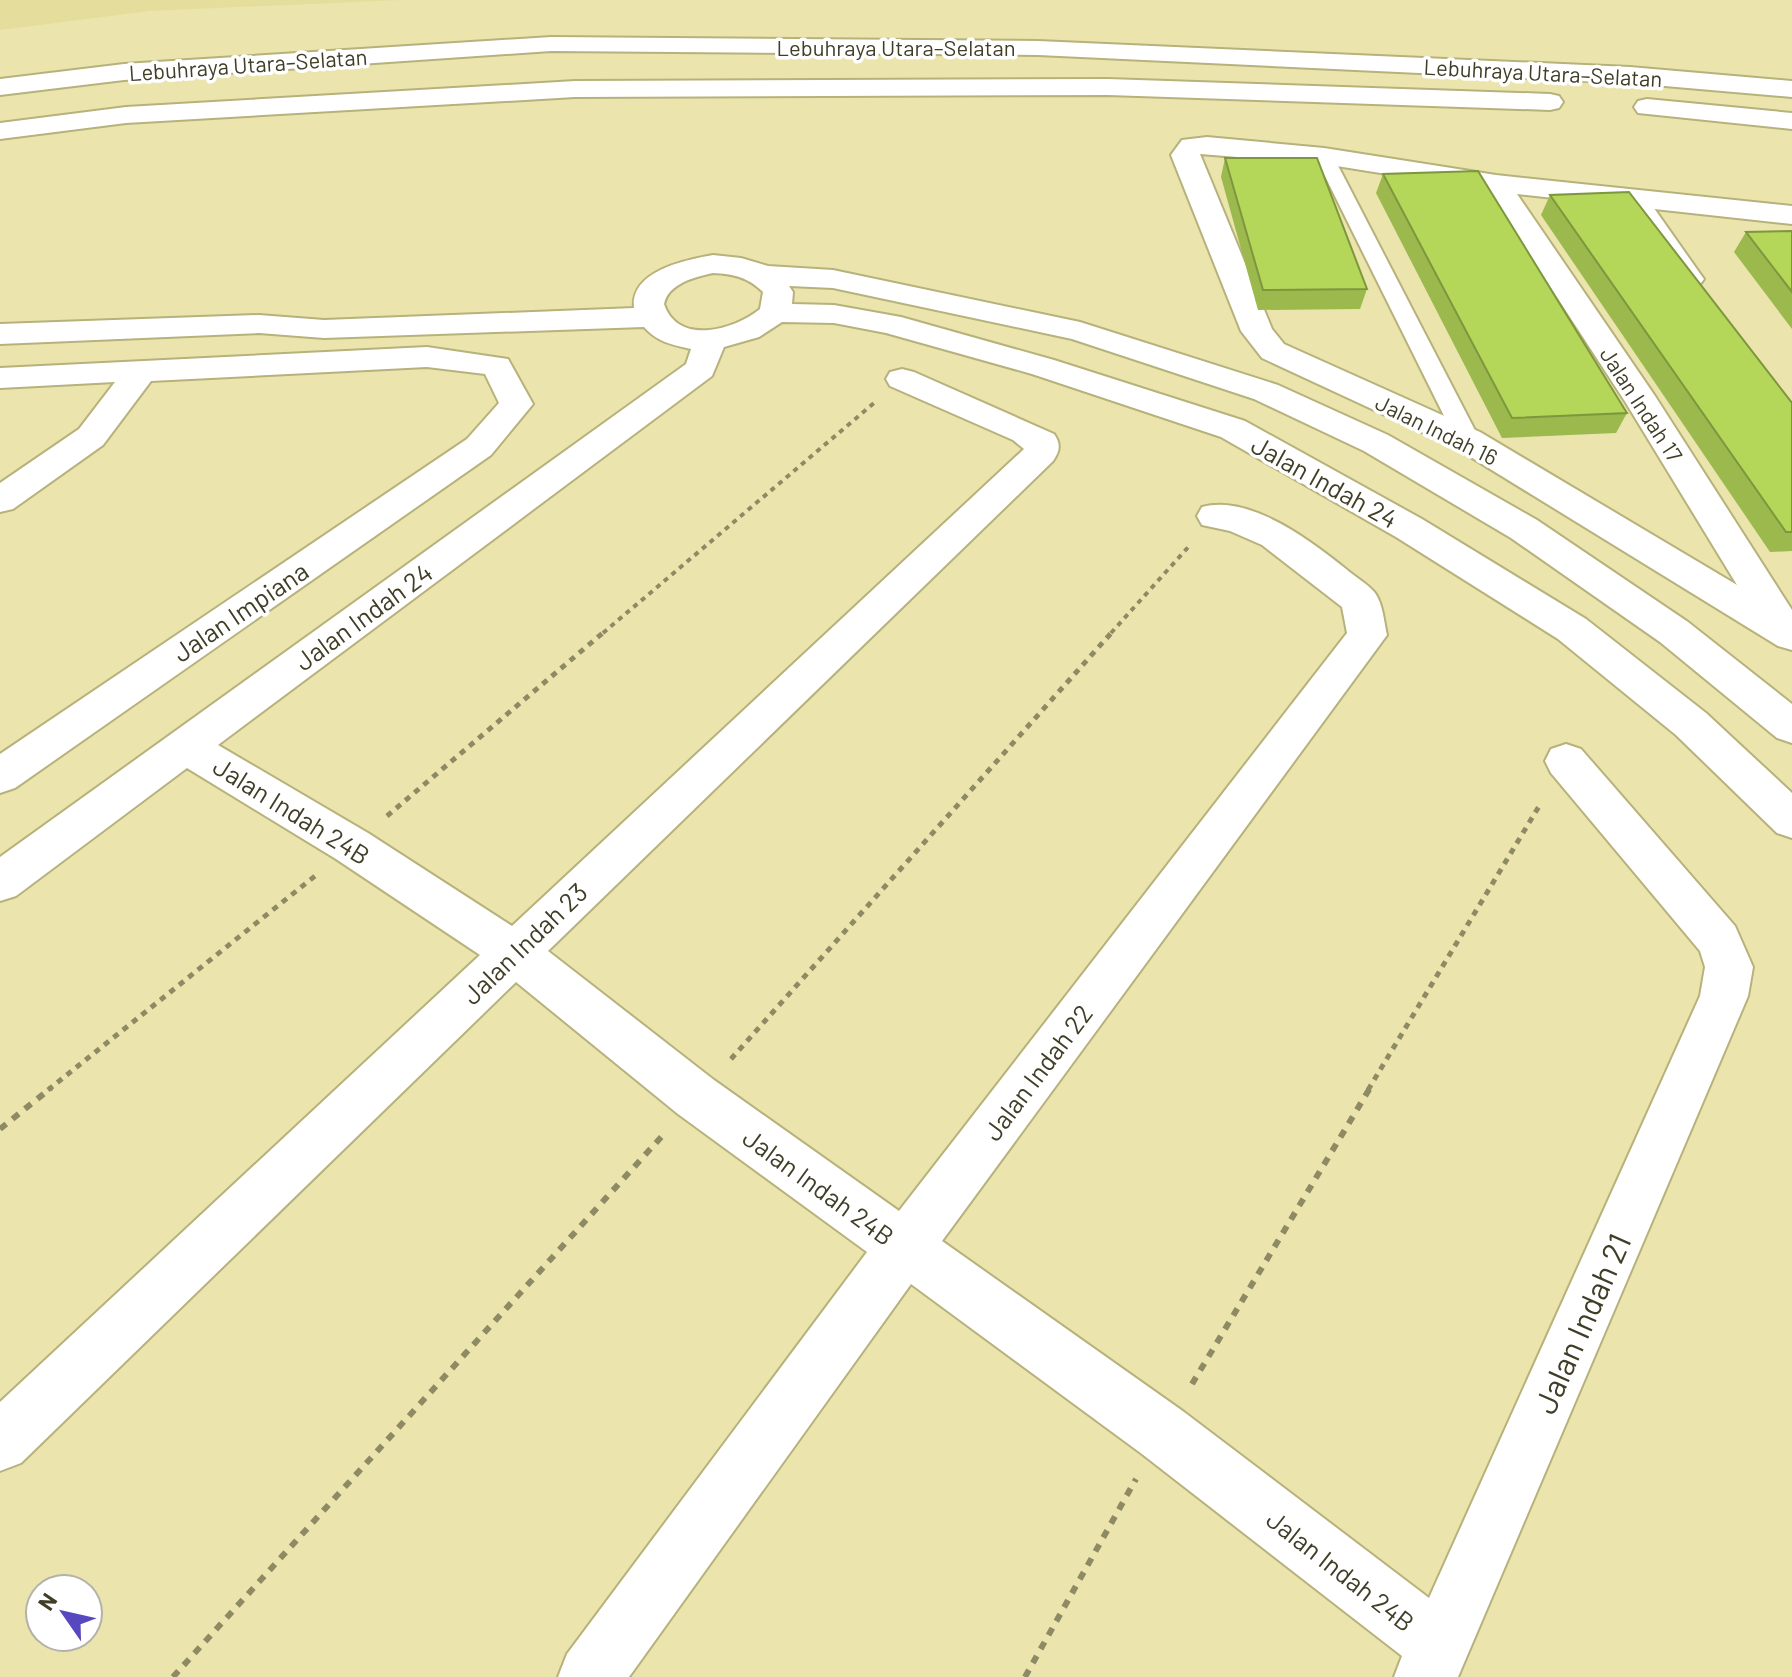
<svg xmlns="http://www.w3.org/2000/svg" width="1792" height="1677" font-family="Barlow,sans-serif">
<rect width="100%" height="100%" fill="#ebe5ad"/>
<path fill="#e4dd9c" d="M0 0H401L150 11 0 30Z"/>
<g fill="none" stroke-linecap="round" stroke-linejoin="round">
<g stroke="#b7b17b" stroke-width="4">
<g id="service">
<path d="M1324 150 1333 156 1480 440 1476 445H1460L1456 440 1315 156Z"/>
<path d="M1637 192 1644 194 1701 275 1704 279 1701 283H1687L1627 198Z"/>
</g>
</g>
<g stroke="#b7b17b" stroke-width="4">
<g id="minor">
<path d="M1207 137 1324 148 1496 175 1792 206V224L1517 194 1655 396 1792 610V650L1778 646 1456 448 1262 358 1241 331 1171 155 1182 140ZM1200 154 1324 164 1487 190 1626 403 1737 585 1480 432 1284 344 1272 329Z"/>
<path d="M713 255 741 258 768 266 833 270 1080 322 1278 385 1388 435 1537 520 1688 622 1792 704V743L1777 738 1660 642 1511 538 1364 451 1254 399 1072 339 833 288 789 286 793 292 792 304 834 305 901 317 1054 360 1245 421 1422 519 1586 619 1706 713 1792 793V838L1777 833 1676 735 1558 639 1396 537 1221 437 1032 374 886 333 834 323 782 322 759 337 724 347 712 376 218 745 368 833 512 926 1024 449 1013 440 890 386 886 379 890 372 902 369 914 372 1054 434C1061 444 1060 451 1053 461L548 951 714 1080 899 1211 1347 633 1342 607 1262 545 1230 531 1202 525 1197 516 1202 507C1250 494 1311 541 1346 569 1355 577 1368 584 1375 593 1383 604 1384 622 1387 635L942 1241 1184 1412 1429 1598 1700 996 1705 967 1700 951 1551 773 1545 761 1551 749 1566 744 1581 749 1735 926 1753 967 1748 996 1458 1677H1394L1402 1656 1142 1454 911 1284 629 1677H558L567 1654 867 1252 678 1114 516 982 21 1463 0 1471V1402L480 955 336 859 187 768 16 896 0 901V857L686 364 691 349C673 345 657 342 644 327L324 338 259 333 0 344V324L259 315 324 320 634 308C630 271 685 260 713 255ZM713 273C733 274 748 277 763 292L760 309C734 330 678 346 664 304 668 284 694 277 713 273Z"/>
<path d="M427 347 508 359 533 404 491 455 15 788 0 793V754L467 439 499 403 485 374 427 367 151 381 103 445 13 509 0 512V483L79 429 115 382 0 388V368Z"/>
</g>
</g>
<g stroke="#b7b17b" stroke-width="4">
<g id="motorway">
<path d="M551 37 1038 41 1630 67 1792 81V97L1630 83 1038 55 551 51 124 80 0 95V79L124 64Z"/>
<path d="M1108 79 1550 94 1559 96 1563 102 1559 108 1550 110 1108 95 575 97 126 123 0 139V123L126 107 575 81Z"/>
<path d="M1647 99 1792 113V129L1638 113 1634 107 1638 101Z"/>
</g>
</g>
<g stroke="#8e8a64" stroke-width="4" stroke-dasharray="5 5" stroke-linecap="butt">
<path d="M603 633 874 403"/>
<path d="M1111 633 1191 544"/>
</g>
<g stroke="#8e8a64" stroke-width="5" stroke-dasharray="6 6" stroke-linecap="butt">
<path d="M387 816 605 631"/>
<path d="M731 1059 1113 631"/>
<path d="M48 1090 315 876"/>
<path d="M1368 1090 1541 803"/>
</g>
<g stroke="#8e8a64" stroke-width="6" stroke-dasharray="8 8" stroke-linecap="butt">
<path d="M0 1129 51 1088"/>
<path d="M1192 1384 1370 1088"/>
<path d="M173 1677 663 1135"/>
<path d="M1025 1677 1136 1479"/>
</g>
<use href="#service" fill="#fff" fill-rule="evenodd"/>
<use href="#minor" fill="#fff" fill-rule="evenodd"/>
<use href="#motorway" fill="#fff" fill-rule="evenodd"/>
</g>
<g fill="#9bb94d">
<path d="M1225 158 1367 289 1360 309 1258 310 1221 177Z"/>
<path d="M1383 174 1627 413 1616 433 1502 438 1376 193Z"/>
<path d="M1550 195 1792 403V551L1770 552 1541 215Z"/>
<path d="M1792 231V329L1734 252 1746 232Z"/>
</g>
<g fill="#b4d759" stroke="#7e963e" stroke-width="2">
<path d="M1225 158H1317L1367 289 1263 290Z"/>
<path d="M1478 171 1627 413 1512 418 1383 174Z"/>
<path d="M1629 192 1792 403V532H1786L1550 195Z"/>
<path d="M1792 231V292L1746 232Z"/>
</g>
<g text-anchor="middle" dominant-baseline="central" stroke-width="7" stroke-linejoin="round" paint-order="stroke">
<g font-size="22" fill="#403e27" stroke="#fff">
<text x="896" y="47">Lebuhraya Utara–Selatan</text>
<text transform="translate(248 64) rotate(-4)">Lebuhraya Utara–Selatan</text>
<text transform="translate(1543 72) rotate(3)">Lebuhraya Utara–Selatan</text>
<text transform="translate(1642 404) rotate(57)">Jalan Indah 17</text>
<text transform="translate(1437 429) rotate(26)">Jalan Indah 16</text>
</g>
<g font-size="26" fill="#403e27" stroke="#fff">
<text transform="translate(1325 481) rotate(29)">Jalan Indah 24</text>
<text transform="translate(240 611) rotate(-34)">Jalan Impiana</text>
<text transform="translate(363 616) rotate(-36)">Jalan Indah 24</text>
<text transform="translate(292 810) rotate(32)">Jalan Indah 24B</text>
<text transform="translate(524 943) rotate(-44)">Jalan Indah 23</text>
<text transform="translate(1037 1072) rotate(-53)">Jalan Indah 22</text>
<text transform="translate(819 1186) rotate(36)">Jalan Indah 24B</text>
<text transform="translate(1341 1570) rotate(38)">Jalan Indah 24B</text>
</g>
<g font-size="32" fill="#403e27" stroke="#fff">
<text transform="translate(1581 1323) rotate(-66)">Jalan Indah 21</text>
</g>
</g>
<g transform="translate(64 1613) rotate(304)"><circle r="38" fill="#ffffff" stroke="#b3b2a9" stroke-width="2"/>
<path d="M0-6L14 30L0 20L-14 30Z" fill="#5748c0"/>
<text y="-12" font-size="22" font-weight="bold" text-anchor="middle" fill="#403e27">N</text>
</g>
</svg>
